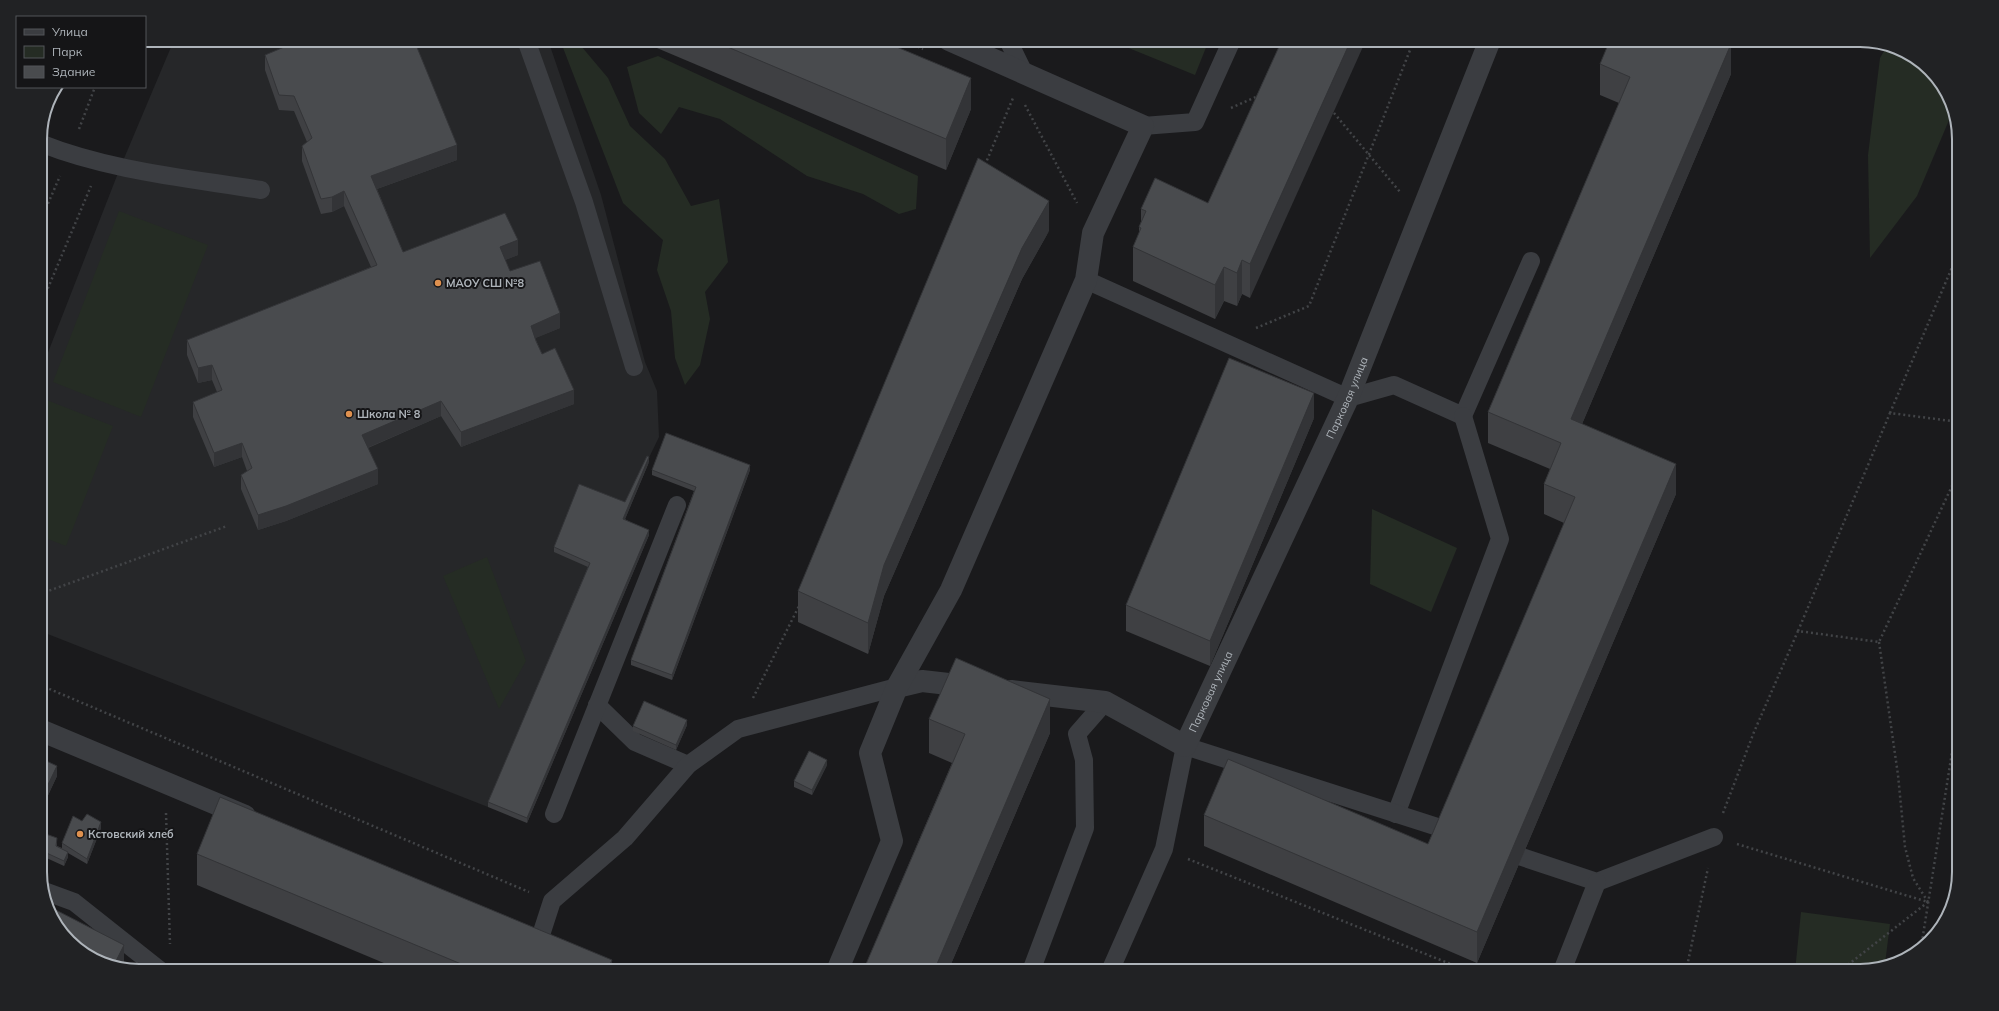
<svg xmlns="http://www.w3.org/2000/svg" width="1999" height="1011" font-family="Mulish,sans-serif">
<rect width="100%" height="100%" fill="#1a1a1c"/>
<path fill="#262729" d="M174 40H548L601 195 645 362 657 391 659 437 625 507 590 568 488 807 40 631V373L120 168Z"/>
<g fill="#252c24">
<path d="M560 40H576L608 78 630 126 665 159 691 206 719 199 728 262 705 292 710 319 700 365 685 385 675 358 671 311 657 270 663 240 623 203Z"/>
<path d="M1109 40H1209L1195 75Z"/>
<path d="M1887 46 1907 53 1942 84 1952 113 1917 196 1870 258 1868 155 1880 58Z"/>
<path d="M658 56 918 176 916 209 899 214 863 194 807 176 720 119 679 107 661 134 639 113 627 67Z"/>
<path d="M119 211 208 245 141 417 53 382Z"/>
<path d="M44 399 113 426 66 546 40 536V410Z"/>
<path d="M1372 509 1457 548 1431 612 1370 584Z"/>
<path d="M487 557 526 661 499 709 443 576Z"/>
<path d="M1801 912 1890 924 1885 964 1861 971H1795Z"/>
</g>
<g fill="none" stroke-linecap="round" stroke-linejoin="round">
<g stroke="#424447" stroke-width="2.5" stroke-dasharray="2 3" stroke-linecap="butt">
<path d="M904 40 923 49"/>
<path d="M1025 105 1077 203"/>
<path d="M1231 108 1258 96"/>
<path d="M1334 113 1400 192"/>
<path d="M79 129 95 87"/>
<path d="M985 165 1013 98"/>
<path d="M40 222 60 176"/>
<path d="M40 307 91 186"/>
<path d="M1256 328 1309 306 1414 40"/>
<path d="M1890 413 1959 251"/>
<path d="M40 594 227 526"/>
<path d="M1798 631 1890 413 1959 422"/>
<path d="M1879 642 1898 775 1905 847 1913 878 1928 902"/>
<path d="M40 685 529 892"/>
<path d="M753 698 799 606"/>
<path d="M166 813 170 944"/>
<path d="M1723 813 1754 732 1798 631 1879 642 1959 471"/>
<path d="M1737 844 1928 902"/>
<path d="M1188 859 1468 971"/>
<path d="M1921 948 1959 708"/>
<path d="M1686 971 1708 868"/>
<path d="M1840 971 1928 902"/>
</g>
<g stroke="#3b3d41" stroke-width="18">
<path d="M526 40 584 202 634 367"/>
<path d="M1008 40 1024 73"/>
<path d="M1143 126 1195 122 1232 40"/>
<path d="M40 143C110 171 187 178 261 190"/>
<path d="M1086 280 1348 398 1394 385 1463 416 1531 261"/>
<path d="M597 705 635 742 688 765"/>
<path d="M554 814 677 505"/>
<path d="M1396 814 1500 539 1463 416"/>
<path d="M1522 857 1597 882 1714 837"/>
<path d="M44 891 74 902 161 971"/>
<path d="M539 941 552 901 625 838 688 765 738 729 897 687"/>
<path d="M1031 971 1085 828 1084 760 1077 734 1105 702"/>
<path d="M1110 971 1164 849 1185 746 1447 830"/>
<path d="M1562 971 1597 882"/>
</g>
<g stroke="#3b3d41" stroke-width="22">
<path d="M897 687 922 681 975 687"/>
<path id="s1" d="M1011 691 1105 702 1185 746 1348 398 1490 40"/>
<path d="M40 730 245 816"/>
<path d="M837 971 892 841 870 753 897 687 951 590 1086 280 1093 233 1143 126 949 40"/>
</g>
</g>
<g fill="#3f4043">
<path d="M638 40H880L971 109 946 170Z"/>
<path d="M1282 40 1250 298 1242 294 1237 306 1224 301 1215 319 1133 281V247L1139 235V227L1141 222V209L1208 203Z"/>
<path d="M265 55 457 160 377 189 403 252 518 255 505 260 510 271 560 328 535 338 542 354 574 404 461 447 441 416 368 448 378 484 286 521 258 530 241 489V475L247 471 242 457 214 467 193 417V402L217 392 212 380 198 383 187 355V340L371 267 344 206 332 212 321 214 302 161V146L307 142 294 111 279 110 265 70Z"/>
<path d="M1600 64 1731 74 1582 424 1676 494 1477 963 1204 846V815L1428 844 1564 523 1544 514V484L1550 469 1488 443V412L1619 103 1600 95Z"/>
<path d="M1049 231 1022 279 884 596 868 654 798 622V591Z"/>
<path d="M1314 418 1210 666 1126 631V605Z"/>
<path d="M649 462 625 519 649 535 527 823 488 807V802L588 567 554 552V547L625 502Z"/>
<path d="M652 470H750L672 680 631 665V660L694 491 652 475Z"/>
<path d="M929 719 1050 733 948 971H863L952 763 929 753Z"/>
<path d="M687 725 676 750 633 731V726Z"/>
<path d="M40 758 57 776 43 806 40 804Z"/>
<path d="M827 765 812 795 794 787V781Z"/>
<path d="M82 821 101 828 87 864 68 853V857L64 866 40 855V840L57 843V846L62 848V843Z"/>
<path d="M197 854 612 971H403L197 885Z"/>
</g>
<g fill="#333437">
<path d="M1351 40H1366L1250 298V264Z"/>
<path d="M1731 44V74L1571 450V419Z"/>
<path d="M971 78V109L946 170V139Z"/>
<path d="M457 145V160L371 191V176Z"/>
<path d="M344 191V206L332 212V197Z"/>
<path d="M1049 201V231L1022 279 884 596 868 654V623L884 565 1022 248Z"/>
<path d="M518 240V255L500 262V247Z"/>
<path d="M1242 260V294L1237 306V273Z"/>
<path d="M1224 267V301L1215 319V285Z"/>
<path d="M560 313V328L531 340V326Z"/>
<path d="M212 365V380L198 383V368Z"/>
<path d="M574 390V404L461 447V432Z"/>
<path d="M1314 393V418L1210 666V641Z"/>
<path d="M441 401V416L362 450V435Z"/>
<path d="M242 443V457L214 467V453Z"/>
<path d="M649 457V462L623 524V519Z"/>
<path d="M1676 464V494L1477 963V932Z"/>
<path d="M750 465V470L672 680V675Z"/>
<path d="M378 469V484L286 521 258 530V515Z"/>
<path d="M649 530V535L527 823V818Z"/>
<path d="M1050 699V733L948 971H934Z"/>
<path d="M687 720V725L676 750V745Z"/>
<path d="M827 760V765L812 795V790Z"/>
<path d="M57 766V776L43 806V795Z"/>
<path d="M101 822V828L87 864V859Z"/>
<path d="M68 852V857L64 866V861Z"/>
<path d="M124 945V967L114 965Z"/>
<path d="M612 960V971H607Z"/>
</g>
<g fill="#494b4e" stroke="#333437">
<path d="M301 40H414L457 145 371 176 403 252 505 213 518 240 500 247 510 271 540 261 560 313 531 326 536 341 542 354 555 348 574 390 461 432 441 401 362 435 378 469 286 506 258 515 241 475 252 468 242 443 214 453 193 402 222 390 212 365 198 368 187 340 377 265 344 191 332 197 321 199 302 146 312 138 294 96 279 95 265 55Z"/>
<path d="M711 40H880L971 78 946 139Z"/>
<path d="M1282 40H1351L1250 264 1242 260 1237 273 1224 267 1215 285 1133 247 1141 228 1139 227 1146 211 1141 209 1155 178 1208 203Z"/>
<path d="M1610 40H1722L1731 44 1571 419 1676 464 1477 932 1204 815 1228 759 1428 844 1575 497 1544 484 1561 443 1488 412 1630 77 1600 64Z"/>
<path d="M978 158 1049 201 1022 248 884 565 868 623 798 591Z"/>
<path d="M1229 358 1314 393 1210 641 1126 605Z"/>
<path d="M666 433 750 465 672 675 631 660 696 487 652 470Z"/>
<path d="M647 456 649 457 623 519 649 530 527 818 488 802 590 563 554 547 579 484 625 502Z"/>
<path d="M956 658 1050 699 934 971H863L965 734 929 719Z"/>
<path d="M644 701 687 720 676 745 633 726Z"/>
<path d="M809 751 827 760 812 790 794 781Z"/>
<path d="M40 758 57 766 43 795 40 794Z"/>
<path d="M220 797 612 960 607 971H478L197 854Z"/>
<path d="M87 814 101 822 87 859 62 843 73 816 82 821Z"/>
<path d="M43 833 57 838 56 846 68 852 64 861 40 850V840Z"/>
<path d="M50 907 124 945 114 965 95 961 57 927Z"/>
</g>
<g fill="#df914f" stroke="#151517" stroke-width="1.5">
<circle cx="438" cy="283" r="4"/>
<circle cx="349" cy="414" r="4"/>
<circle cx="80" cy="834" r="4"/>
</g>
<g text-anchor="middle" dominant-baseline="central" stroke-width="4" stroke-linejoin="round" paint-order="stroke">
<g font-size="11" font-weight="bold" fill="#aeb4ba" stroke="#151517" text-anchor="start">
<text x="446" y="283">МАОУ СШ №8</text>
<text x="357" y="414">Школа № 8</text>
<text x="88" y="834">Кстовский хлеб</text>
</g>
<g font-size="11" fill="#aeb4ba" stroke="#151517">
<text stroke="none"><textPath href="#s1" startOffset="570">Парковая улица</textPath></text>
<text stroke="none"><textPath href="#s1" startOffset="246">Парковая улица</textPath></text>
</g>
</g>
<path d="M0 0H1999V1011H0ZM139 47H1860A92 92 0 0 1 1952 139V872A92 92 0 0 1 1860 964H139A92 92 0 0 1 47 872V139A92 92 0 0 1 139 47Z" fill="#212224" fill-rule="evenodd"/>
<path fill="none" stroke="#aeb4ba" stroke-width="2" d="M139 47H1860A92 92 0 0 1 1952 139V872A92 92 0 0 1 1860 964H139A92 92 0 0 1 47 872V139A92 92 0 0 1 139 47Z"/>
<rect x="16" y="16" width="130" height="72" fill="#151517" stroke="#525558"/>
<rect x="24" y="29" width="20" height="6" fill="#3b3d41" stroke="#525558"/>
<text x="52" y="36" font-size="12" fill="#aeb4ba">Улица</text>
<rect x="24" y="46" width="20" height="12" fill="#252c24" stroke="#525558"/>
<text x="52" y="56" font-size="12" fill="#aeb4ba">Парк</text>
<rect x="24" y="66" width="20" height="12" fill="#494b4e" stroke="#525558"/>
<text x="52" y="76" font-size="12" fill="#aeb4ba">Здание</text>
</svg>
